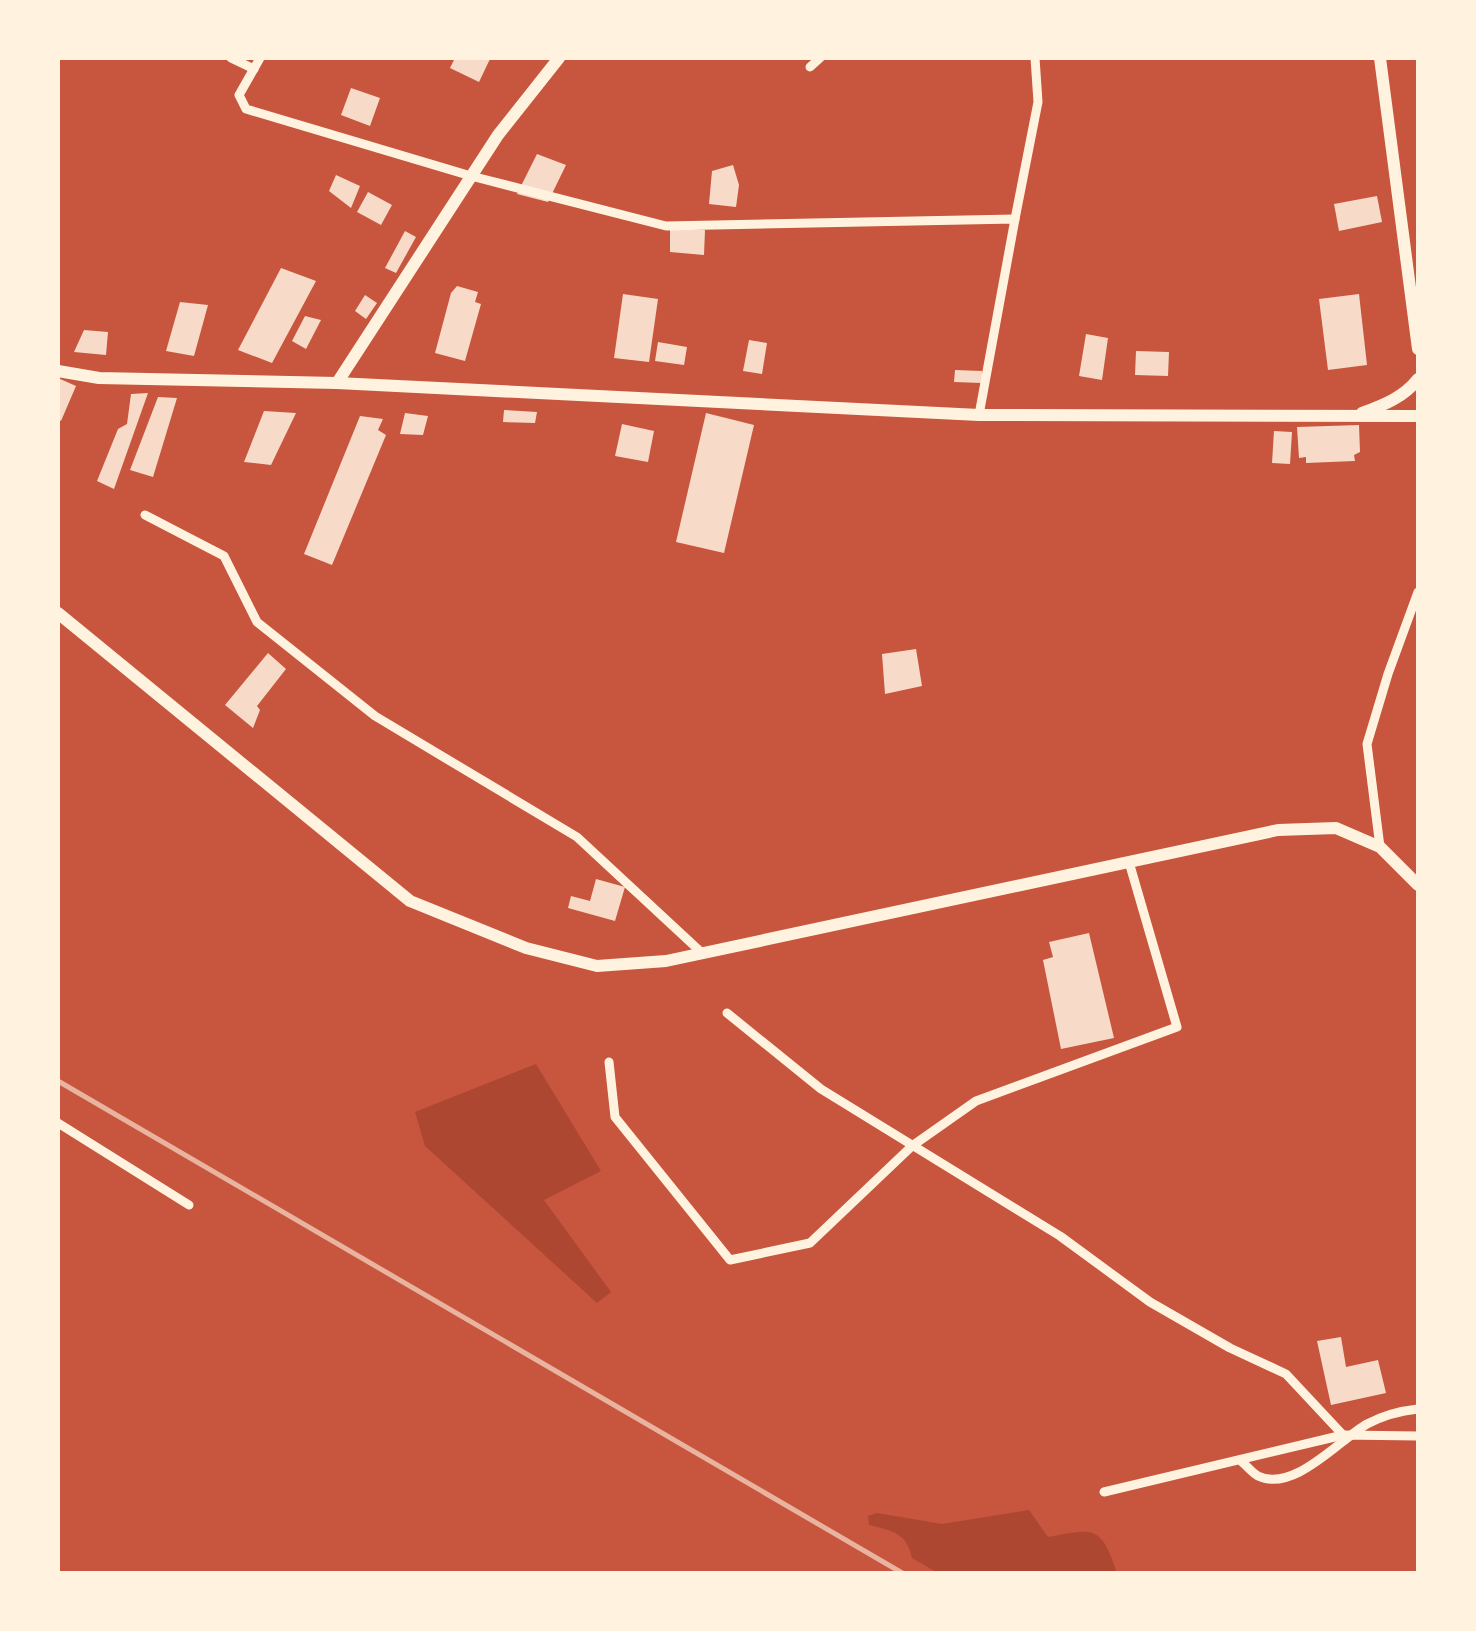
<svg xmlns="http://www.w3.org/2000/svg" width="1476" height="1631" font-family="'DM Sans',sans-serif">
<rect width="100%" height="100%" fill="#c8553d"/>
<g fill="#ae4732">
<path d="M536 1064 601 1171 544 1200 611 1292 597 1303 425 1146 415 1112Z"/>
<path d="M1029 1510 1048 1537C1095 1528 1101 1525 1117 1573H938L912 1558C907 1533 893 1531 869 1525L868 1516 877 1513 942 1524Z"/>
</g>
<g fill="#f7dbc8">
<path d="M455 58H486L490 59 479 82 450 68Z"/>
<path d="M351 88 380 98 370 126 341 115Z"/>
<path d="M537 154 566 165 548 202 517 194Z"/>
<path d="M733 165 739 185 736 207 709 204 712 171Z"/>
<path d="M336 175 360 186 351 208 329 191Z"/>
<path d="M368 192 392 205 381 225 357 212Z"/>
<path d="M1377 196 1382 222 1339 231 1334 204Z"/>
<path d="M670 229 705 230 704 255 670 252Z"/>
<path d="M405 231 416 237 396 273 385 268Z"/>
<path d="M281 268 316 281 272 363 238 350Z"/>
<path d="M457 286 478 292 475 302 481 304 465 361 435 353 451 293Z"/>
<path d="M623 294 658 299 649 362 614 358Z"/>
<path d="M1359 294 1367 365 1328 370 1319 299Z"/>
<path d="M365 295 377 303 366 319 355 311Z"/>
<path d="M180 302 208 305 194 356 166 351Z"/>
<path d="M305 316 321 320 306 349 292 341Z"/>
<path d="M84 330 108 332 106 355 74 352Z"/>
<path d="M1086 334 1108 338 1102 380 1079 376Z"/>
<path d="M749 340 767 343 762 374 743 371Z"/>
<path d="M658 342 687 347 684 365 655 361Z"/>
<path d="M1136 351 1169 352 1168 376 1135 375Z"/>
<path d="M955 370 982 371V383L954 382Z"/>
<path d="M58 378 76 386 61 421 58 419Z"/>
<path d="M148 393 114 489 97 481 118 429 127 424 131 394Z"/>
<path d="M158 397 177 398 153 477 130 470Z"/>
<path d="M504 410 537 412 535 423 503 422Z"/>
<path d="M264 411 296 413 271 465 244 462Z"/>
<path d="M405 413 428 416 423 435 400 434Z"/>
<path d="M706 413 754 425 724 553 676 542Z"/>
<path d="M360 416 383 419 378 430 386 435 332 565 304 554Z"/>
<path d="M622 424 654 431 648 462 615 456Z"/>
<path d="M1359 425 1360 452 1354 455 1355 461 1306 463V457L1299 458 1297 427Z"/>
<path d="M1274 431 1292 432 1290 464 1272 463Z"/>
<path d="M916 649 922 686 885 694 882 654Z"/>
<path d="M268 653 286 669 257 706 260 710 253 728 225 705Z"/>
<path d="M596 879 625 887 615 921 568 908 571 896 590 901Z"/>
<path d="M1089 933 1114 1038 1061 1049 1043 960 1053 957 1049 942Z"/>
<path d="M1341 1337 1346 1367 1378 1360 1386 1393 1331 1405 1317 1341Z"/>
</g>
<g fill="none" stroke-linecap="round" stroke-linejoin="round">
<g stroke="#fff3e0" stroke-width="9">
<path d="M231 58 254 69"/>
<path d="M260 58 239 95 246 109 471 176 666 226 1015 219 979 415"/>
<path d="M810 67 820 58"/>
<path d="M1015 219 1038 102 1035 58"/>
<path d="M145 515 224 556 257 622 375 716 577 837 702 953"/>
<path d="M1380 847 1367 744 1388 674 1418 592"/>
<path d="M727 1013 821 1089 1060 1236 1150 1302 1230 1348 1286 1374 1343 1435"/>
<path d="M609 1062 615 1117 730 1260 810 1243 912 1146 976 1101 1177 1027 1129 862"/>
<path d="M58 1123 189 1205"/>
<path d="M1240 1460C1246 1465 1252 1473 1258 1476 1294 1493 1339 1440 1367 1424 1384 1415 1399 1411 1418 1409"/>
<path d="M1104 1492 1343 1435 1418 1436"/>
</g>
<g stroke="#fff3e0" stroke-width="12">
<path d="M1380 58 1418 349"/>
<path d="M58 371 99 378 337 383 979 415 1418 416"/>
<path d="M337 383 498 135 559 58"/>
<path d="M1362 413C1384 405 1404 397 1418 379"/>
<path d="M58 613 410 901 526 948 597 966 666 961 1278 830 1336 828 1380 847 1418 885"/>
</g>
<path stroke="#e9b49f" stroke-width="5" d="M58 1081 904 1574"/>
</g>
<rect width="1476" height="1631" fill="none" stroke="#fff3e0" stroke-width="120"/>
</svg>
